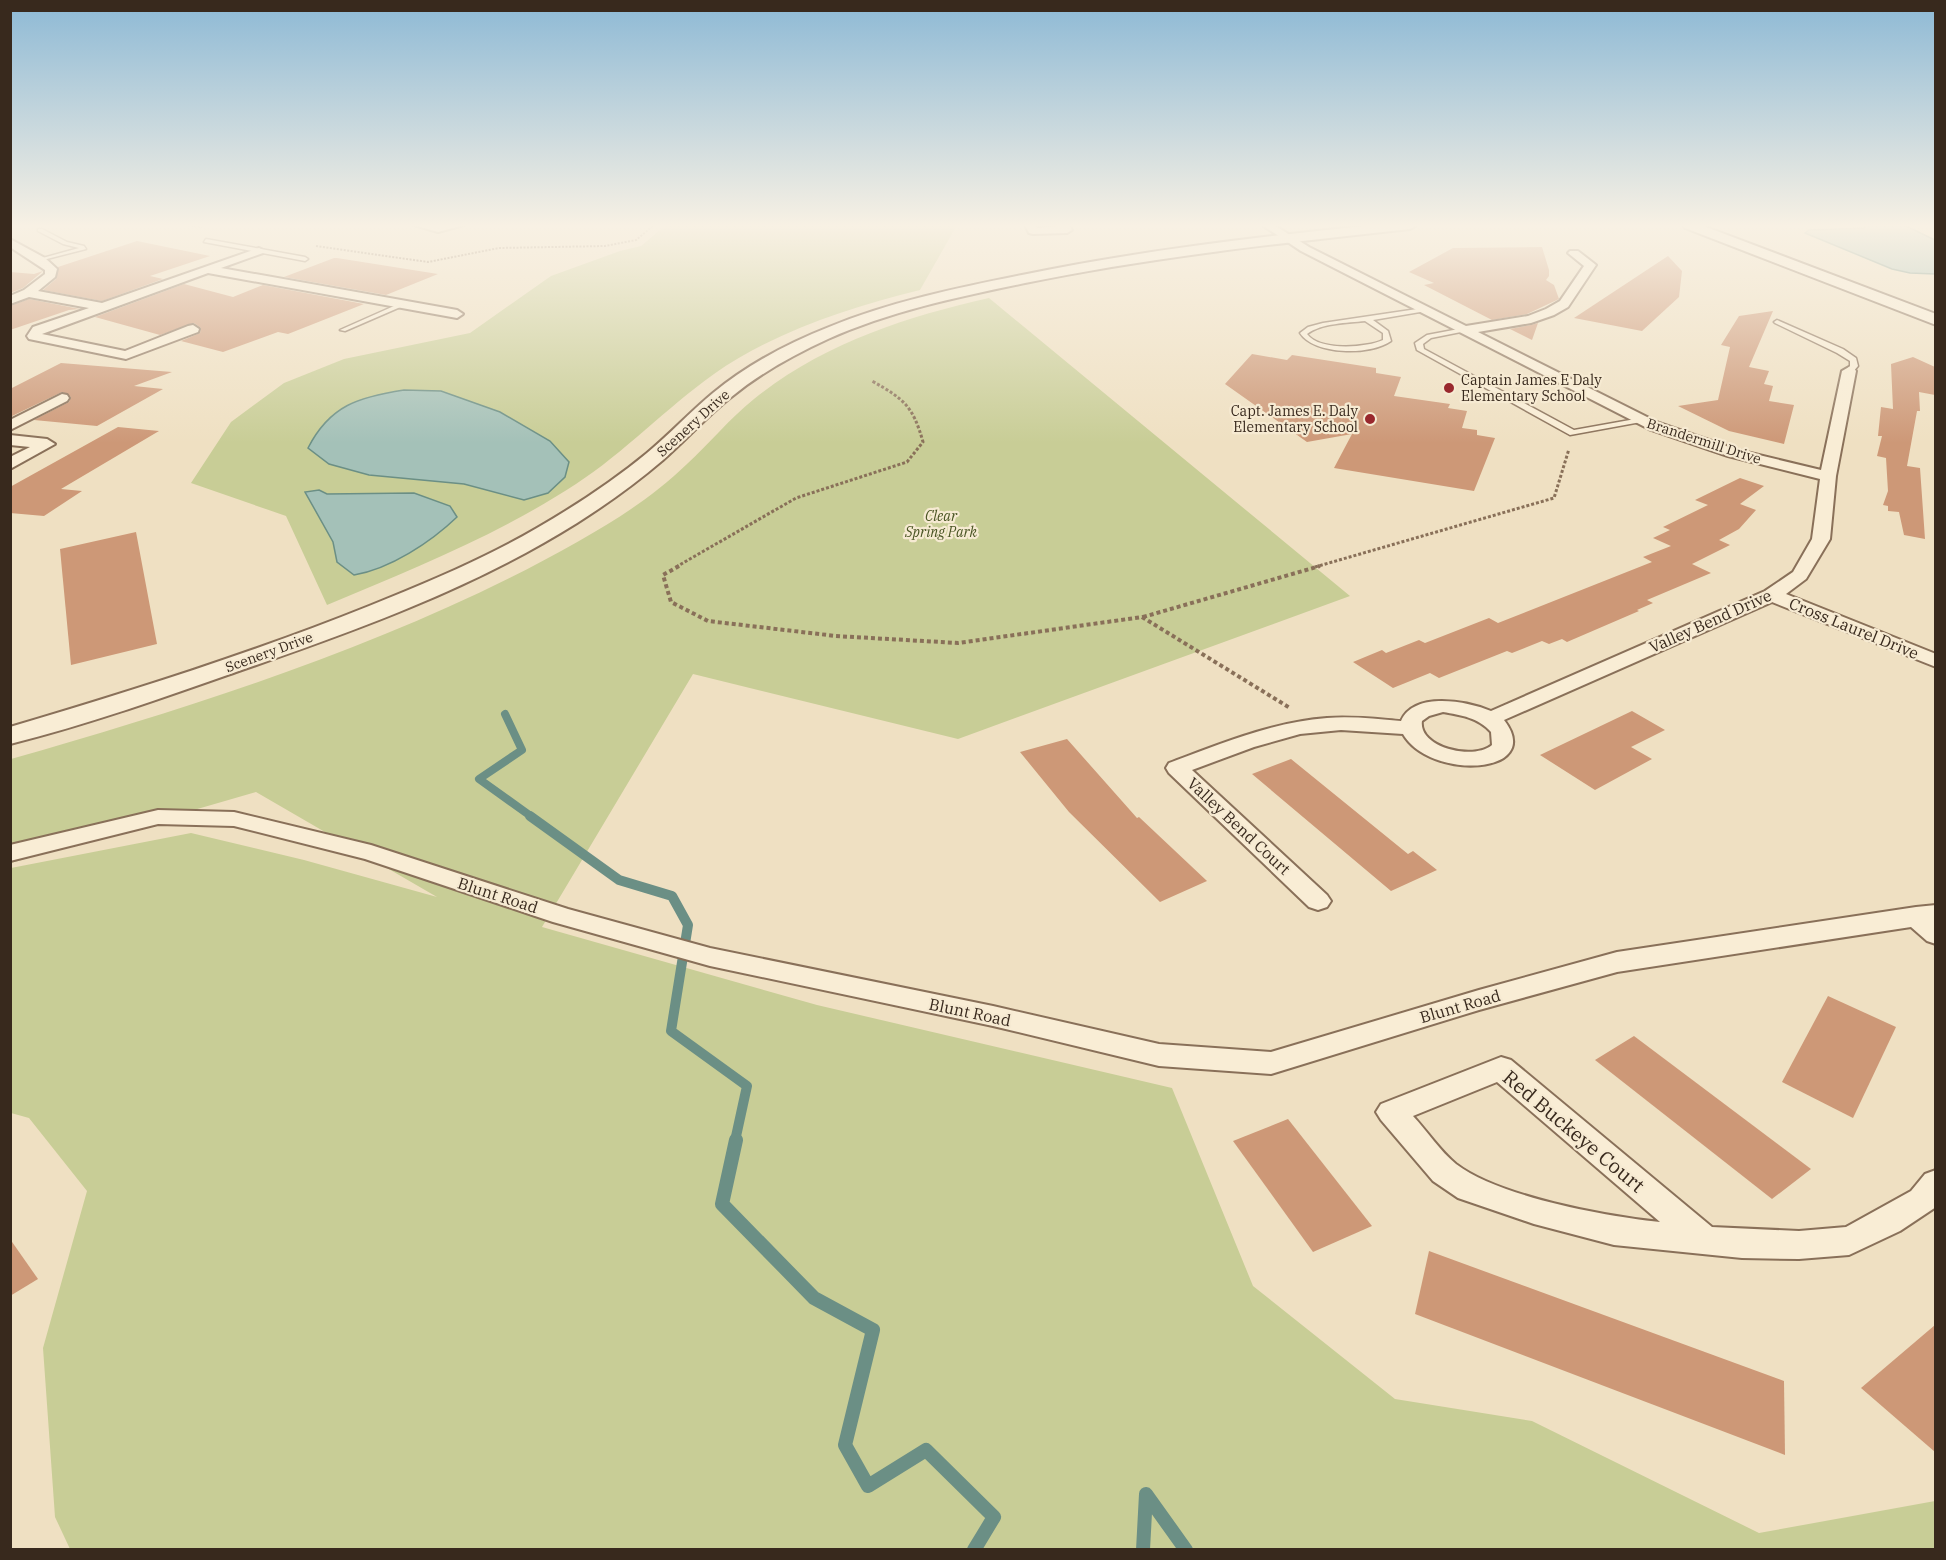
<svg xmlns="http://www.w3.org/2000/svg" width="1946" height="1560" font-family="'IBM Plex Serif',serif">
<rect width="100%" height="100%" fill="#efe0c2"/>
<g fill="#c8cd96">
<path d="M666 225H957L920 290C850 307 774 332 714 374 666 408 625 452 576 484 498 535 413 569 327 605L286 516 191 483 231 422 284 383 344 359 470 333 551 276 620 251 641 246Z"/>
<path d="M989 298 1350 596 958 739 693 674 542 927 817 1005 1172 1088 1253 1286 1395 1399 1532 1421 1759 1533 1935 1501V1549H70L55 1517 43 1348 87 1191 29 1118 11 1113V868L191 833 304 860 437 897 256 792 11 863V759C200 705 407 639 579 541 618 519 655 495 687 464 710 443 729 419 754 399 822 344 905 317 989 298Z"/>
</g>
<g fill="#a4c1b8" stroke="#6b8f85" stroke-width="1.5">
<path d="M1865 225H1904L1935 240V274L1910 273 1892 269 1805 233 1809 230 1865 228Z"/>
<path d="M404 390 441 391 500 412 550 441 569 462 565 477 548 493 524 500 464 484 369 475 329 464 308 448C330 405 359 397 404 390Z"/>
<path d="M319 490 327 494 414 493 450 506 457 517C431 542 390 569 354 575L337 562 333 542 305 492Z"/>
</g>
<g fill="none" stroke-linecap="round" stroke-linejoin="round">
<path stroke="#6b8f85" stroke-width="8" d="M505 714 522 750 479 779 532 817"/>
<path stroke="#6b8f85" stroke-width="10" d="M530 816 619 880 672 896 688 925 671 1031 747 1086 735 1141"/>
<g stroke="#6b8f85" stroke-width="14">
<path d="M736 1140 722 1204 814 1298 873 1330 845 1445 868 1486 926 1450 994 1517 974 1550"/>
<path d="M1143 1550 1146 1494 1186 1550"/>
</g>
</g>
<g fill="#cd9877">
<path d="M137 241 210 256 150 276 163 279 102 301 43 290 56 279 58 267Z"/>
<path d="M1542 247 1549 270V276L1546 280 1554 285 1559 299 1527 314 1492 320 1424 285 1434 283 1409 272 1453 248Z"/>
<path d="M1668 256 1682 271 1679 297 1642 331 1574 318Z"/>
<path d="M334 258H337L438 274 386 295 284 277Z"/>
<path d="M43 271 23 288 10 293V272L34 274Z"/>
<path d="M184 284 233 297 263 285 364 304 288 334 278 332 223 352 181 341 200 333 201 328 194 323 160 335 95 317Z"/>
<path d="M29 299 80 309 69 310 10 330V306Z"/>
<path d="M1773 311 1749 367 1769 371 1764 384 1773 386 1769 401 1794 405 1784 444 1729 431 1678 406 1718 400 1730 347 1721 345 1739 316Z"/>
<path d="M1538 323 1532 340 1510 329 1531 325Z"/>
<path d="M1252 354 1287 360 1292 355 1376 368V373L1401 377 1394 396 1450 404 1448 408 1467 411 1462 428 1477 430V435L1495 438 1474 491 1334 468 1352 434 1307 442 1225 384Z"/>
<path d="M1913 357 1935 367V395L1919 392 1920 411H1917L1907 466 1920 468 1925 539 1904 535 1899 512 1888 511V506L1883 505 1888 491 1886 458 1877 456 1882 436H1878L1881 407 1893 409 1891 364Z"/>
<path d="M61 363 172 372 134 386 163 389 97 426 34 420 69 402 71 397 62 392 10 417V389Z"/>
<path d="M118 427 159 431 61 489 82 491 44 516 10 513V487Z"/>
<path d="M1740 478 1764 486 1740 504 1756 510 1739 529 1719 540 1730 545 1692 564 1711 573 1647 600 1653 603 1637 610 1639 611 1567 642 1562 639 1549 644 1542 641 1512 653 1507 651 1439 678 1430 673 1393 688 1353 662 1382 650 1386 653 1419 640 1425 643 1489 618 1498 623 1652 562 1643 557 1671 546 1653 538 1670 530 1663 527 1708 505 1695 500Z"/>
<path d="M136 532 157 644 71 665 60 549Z"/>
<path d="M1632 711 1665 730 1631 747 1652 759 1595 790 1540 755Z"/>
<path d="M1067 739 1137 818 1139 817 1207 881 1160 902 1069 812 1020 752Z"/>
<path d="M1291 759 1408 854 1413 851 1437 870 1391 891 1252 774Z"/>
<path d="M1828 996 1896 1027 1853 1118 1782 1082Z"/>
<path d="M1634 1036 1811 1169 1772 1199 1595 1060Z"/>
<path d="M1288 1119 1372 1226 1313 1252 1233 1141Z"/>
<path d="M10 1239 38 1279 10 1296Z"/>
<path d="M1429 1251 1784 1381 1785 1455 1415 1314Z"/>
<path d="M1935 1325V1452L1861 1388Z"/>
</g>
<g fill="none" stroke-linecap="round" stroke-linejoin="round">
<g stroke="#897059" stroke-width="3">
<g id="service">
<path d="M38 229H42L67 242 84 246 86 249 39 261V259L79 248 63 244 38 231Z"/>
<path d="M206 239 305 257 308 259 305 261 204 242Z"/>
<path d="M403 302 405 303V305L345 331 340 330Z"/>
<path d="M1424 308 1427 310 1426 311 1373 320 1388 331 1391 341C1370 356 1314 355 1300 333L1308 327 1323 323ZM1365 321 1383 333V340C1366 348 1319 351 1307 334 1322 323 1347 323 1365 321Z"/>
<path d="M1777 320 1843 349 1856 358 1858 366 1852 373H1846L1845 371 1850 366V361L1837 353 1775 323 1774 322Z"/>
<path d="M1464 328 1466 329V331L1431 338 1423 344 1424 349 1574 430 1641 418 1645 420 1641 422 1570 435 1417 350 1415 343 1427 335Z"/>
</g>
</g>
<g stroke="#897059" stroke-width="4">
<g id="minor">
<path d="M414 225H464L438 232Z"/>
<path d="M1025 225H1035L1037 228 1069 225 1072 230 1067 233 1033 234 1029 233Z"/>
<path d="M1262 225H1274L1309 247 1466 326 1528 316 1546 309 1560 301 1584 266 1568 253 1570 251H1578L1596 265 1568 307 1554 315 1531 323 1478 332 1659 423 1738 450 1821 470 1842 371 1849 367 1854 368 1856 371 1836 476 1830 539 1806 579 1786 594 1936 654V667L1772 602 1504 720C1546 775 1430 781 1403 734L1341 730 1300 734 1254 747 1192 770 1327 895 1331 901 1327 907 1318 910 1309 907 1169 773 1166 768 1169 763C1220 744 1272 722 1327 718 1352 716 1376 719 1401 721 1414 691 1467 701 1491 711L1765 591 1793 572 1812 539 1820 479 1728 456 1649 429 1301 251ZM1443 712C1461 715 1479 718 1491 732L1492 745C1473 761 1418 747 1422 721L1429 716Z"/>
<path d="M10 239 45 258 57 269 55 277 38 291 102 303 259 248 265 251 263 253 221 268 457 310 463 314 457 318 208 273 42 334 125 351 188 326 193 325 199 329 198 332 126 359 29 339 27 336 33 327 89 308 29 297 10 304V296L24 290 45 274V270L10 247Z"/>
<path d="M62 394 67 395 69 398 67 401 10 430V420Z"/>
<path d="M10 435 47 439 55 444 10 469V457L30 447 10 445Z"/>
<path d="M158 810 234 812 371 845 568 909 710 948 993 1006 1159 1044 1271 1052 1479 990 1617 952 1916 907 1936 905V944L1927 941 1911 927 1617 972 1479 1010 1271 1074 1159 1066 993 1026 710 966 553 922 365 859 234 826 158 824 10 861V845Z"/>
<path d="M1501 1057 1511 1060 1712 1227 1799 1231 1846 1227 1911 1191 1925 1174 1936 1170V1207L1900 1231 1849 1255 1799 1259 1742 1258 1614 1245 1534 1224 1458 1198 1433 1181 1381 1120 1376 1112 1381 1104ZM1497 1082 1660 1222C1606 1216 1499 1197 1456 1164 1440 1151 1427 1131 1413 1116Z"/>
</g>
</g>
<g stroke="#897059" stroke-width="4">
<g id="tertiary">
<path d="M1374 225H1417L1410 229C1281 243 1152 257 1025 283 958 297 890 311 828 339 793 355 759 374 730 398 706 417 686 440 663 460 636 483 607 504 577 523 472 589 352 632 236 672 162 698 86 725 10 744V727C131 691 252 653 369 606 426 583 484 559 537 528 575 506 613 481 647 453 670 434 690 412 713 393 747 365 788 343 829 327 890 302 957 288 1022 275 1138 251 1256 237 1374 225Z"/>
<path d="M1683 225H1701L1936 314V325L1685 228Z"/>
</g>
</g>
<g stroke="#897059" stroke-width="2" stroke-dasharray="2 1.5" stroke-linecap="butt">
<path d="M184 225 202 227"/>
<path d="M316 246 428 262 499 248 605 246 636 240 654 225"/>
</g>
<g stroke="#897059" stroke-width="3" stroke-dasharray="3 2" stroke-linecap="butt">
<path d="M676 567 796 498 907 462 923 442C913 406 904 399 872 381"/>
<path d="M1315 567 1554 498 1569 449"/>
</g>
<g stroke="#897059" stroke-width="4" stroke-dasharray="4 3" stroke-linecap="butt">
<path d="M679 566 663 575 671 602 708 621 836 636 958 643 1142 617 1290 708"/>
<path d="M1143 617 1320 566"/>
</g>
<use href="#service" fill="#f9edd5" fill-rule="evenodd"/>
<use href="#minor" fill="#f9edd5" fill-rule="evenodd"/>
<use href="#tertiary" fill="#f9edd5" fill-rule="evenodd"/>
</g>
<linearGradient id="sky" x2="0" y2="1"><stop stop-color="#8db9d5"/><stop offset="0.51" stop-color="#f8f1e4"/><stop offset="1" stop-color="#f8f1e4" stop-opacity="0"/></linearGradient>
<rect width="1946" height="443" fill="url(#sky)"/>
<g fill="#99282d" stroke="#f6ead2" stroke-width="2">
<circle cx="1449" cy="388" r="6"/>
<circle cx="1370" cy="419" r="6"/>
</g>
<g text-anchor="middle" dominant-baseline="central" stroke-width="4.5" stroke-linejoin="round" paint-order="stroke">
<g font-size="14" fill="#38291d" stroke="#f6ead2" text-anchor="start">
<text x="1461" y="380">Captain James E Daly<tspan x="1461" dy="16">Elementary School</tspan></text>
<text x="1358" y="411" text-anchor="end">Capt. James E. Daly<tspan x="1358" dy="16">Elementary School</tspan></text>
</g>
<g font-size="14" fill="#38291d" stroke="#f6ead2">
<text transform="translate(693 423) rotate(-42)">Scenery Drive</text>
<text transform="translate(1704 441) rotate(18)">Brandermill Drive</text>
<text transform="translate(269 652) rotate(-20)">Scenery Drive</text>
</g>
<g font-size="14" font-style="italic" fill="#4a5524" stroke="#f6ead2">
<text x="941" y="516">Clear<tspan x="941" dy="16">Spring Park</tspan></text>
</g>
<g font-size="16" fill="#38291d" stroke="#f6ead2">
<text transform="translate(1710 621) rotate(-24)">Valley Bend Drive</text>
<text transform="translate(1854 628) rotate(22)">Cross Laurel Drive</text>
<text transform="translate(1239 826) rotate(43)">Valley Bend Court</text>
<text transform="translate(498 895) rotate(18)">Blunt Road</text>
<text transform="translate(1460 1006) rotate(-16)">Blunt Road</text>
<text transform="translate(970 1012) rotate(12)">Blunt Road</text>
</g>
<g font-size="20" fill="#38291d" stroke="#f6ead2">
<text transform="translate(1574 1131) rotate(40)">Red Buckeye Court</text>
</g>
</g>
<rect width="1946" height="1560" fill="none" stroke="#38291d" stroke-width="24"/>
</svg>
